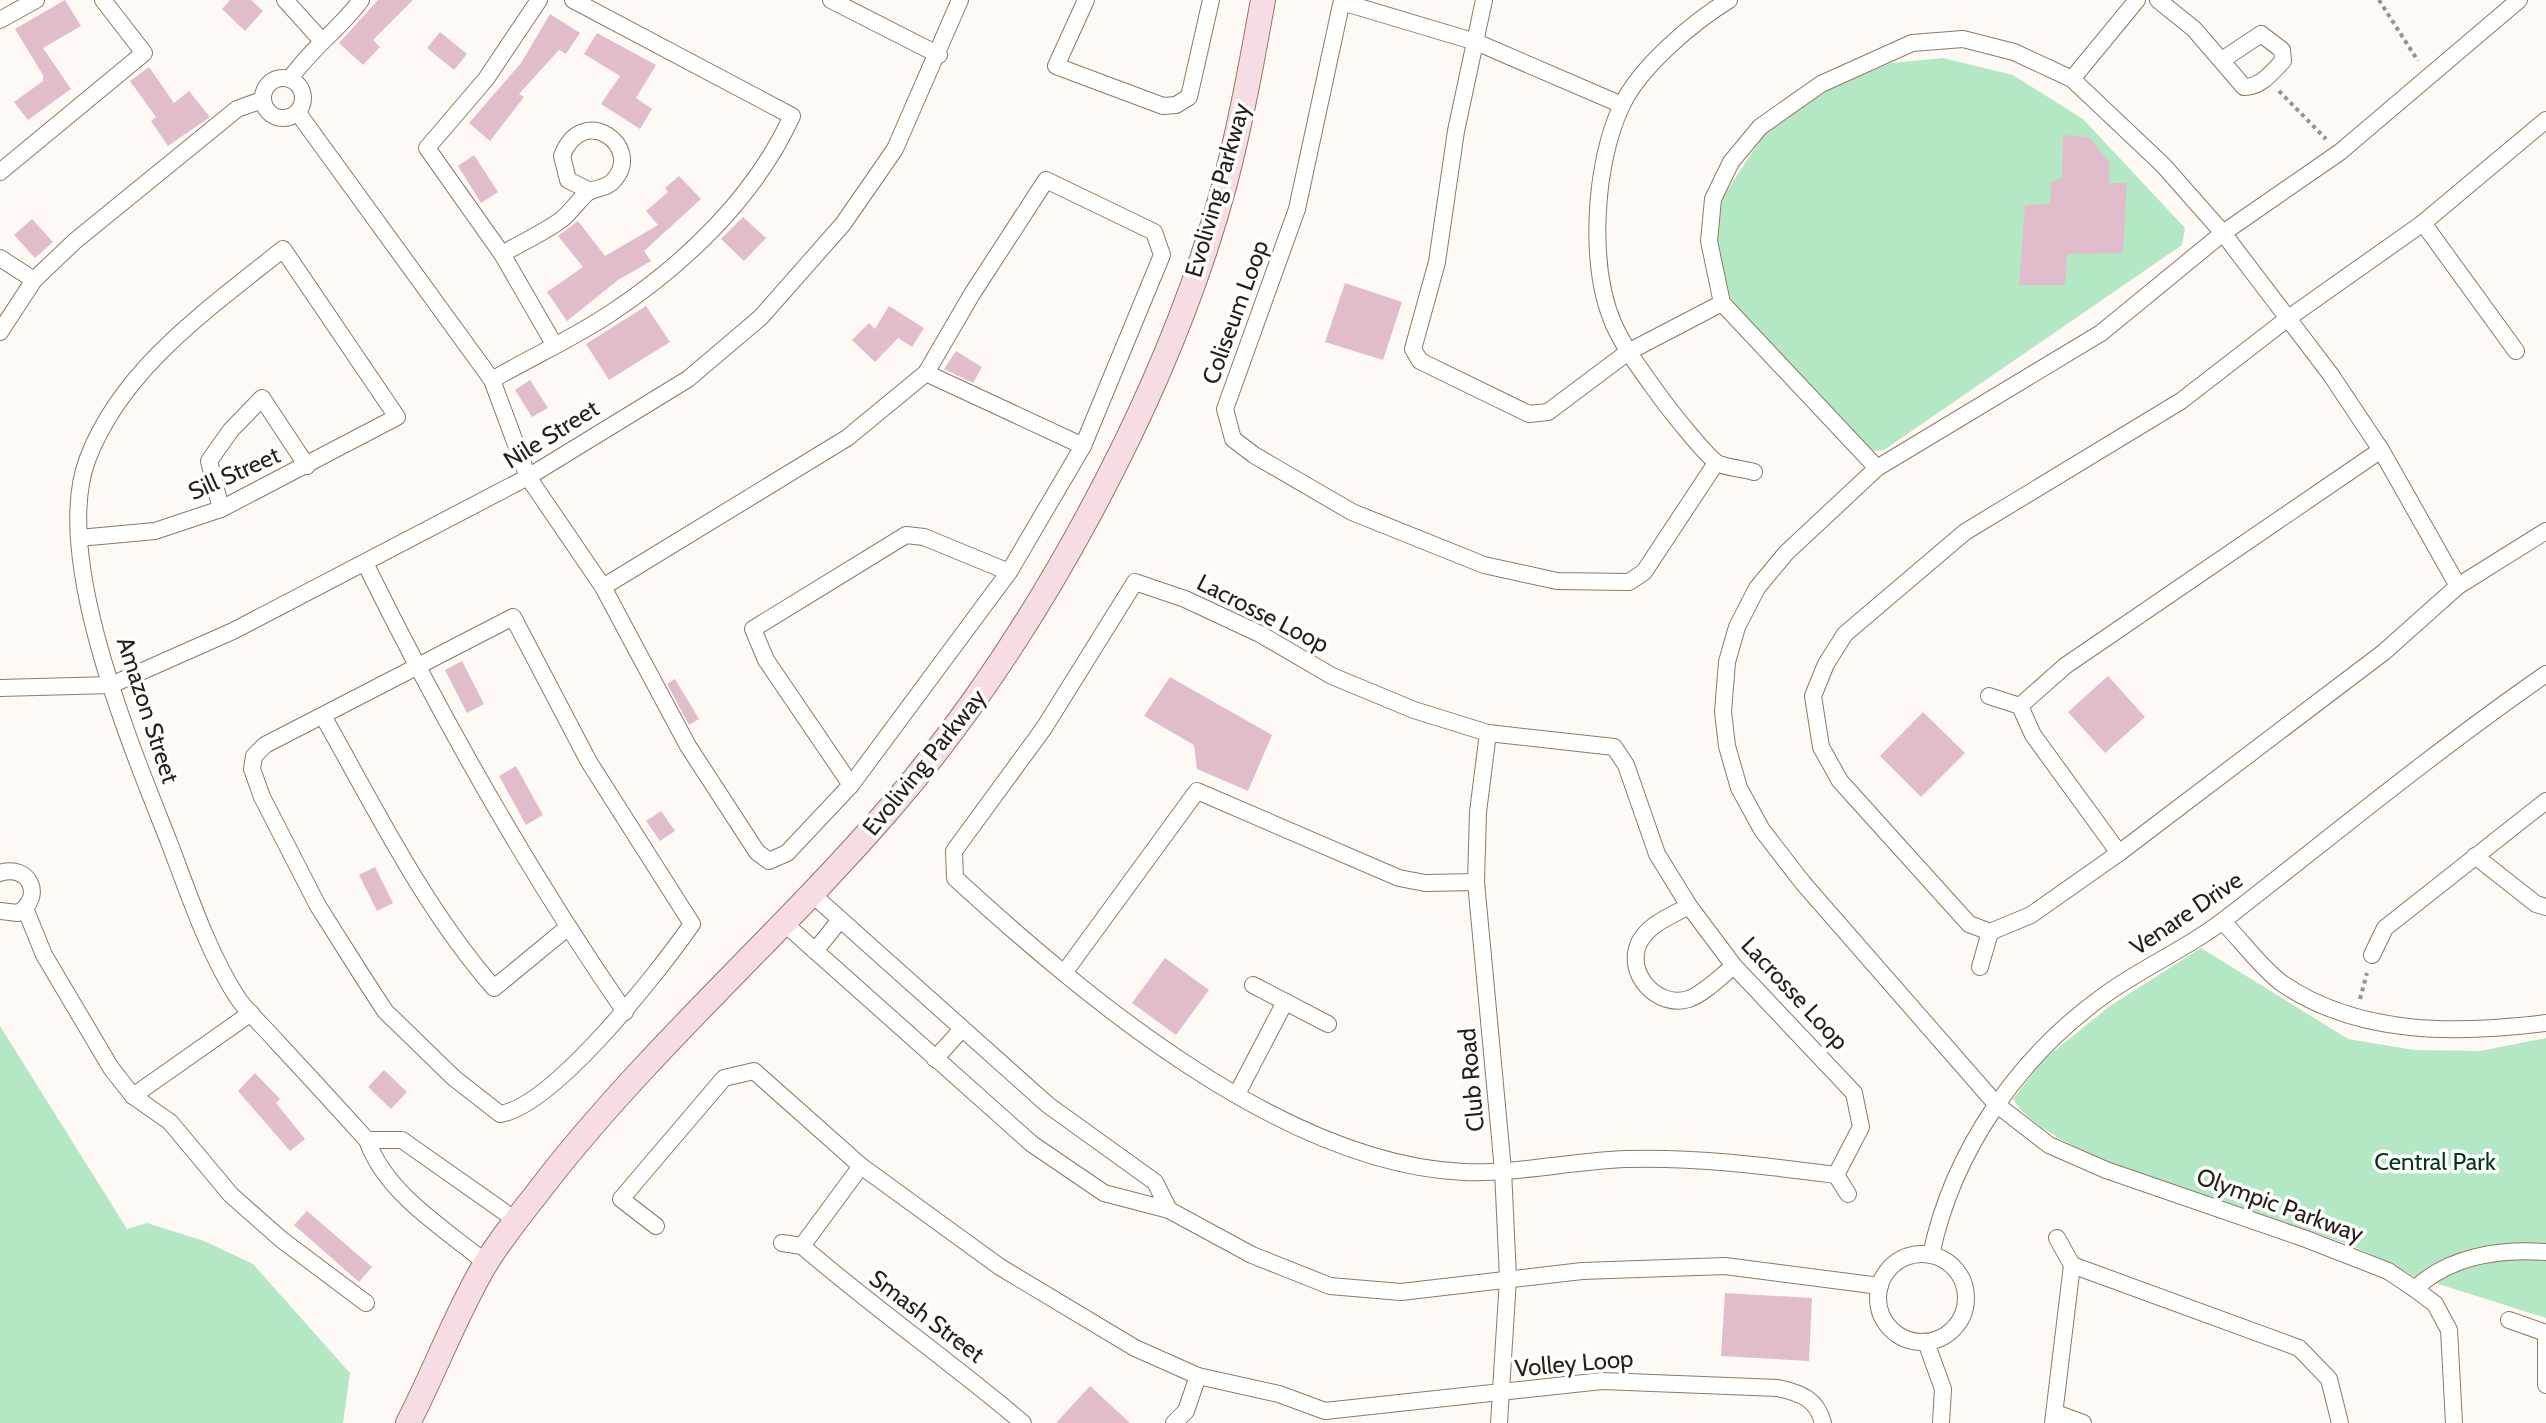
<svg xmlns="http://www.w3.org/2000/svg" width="2546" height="1423" font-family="Cabin,sans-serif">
<rect width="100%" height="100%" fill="#fef9f4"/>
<g fill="#b4e8c5">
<path d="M1943 58 2013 75 2083 119 2185 228 2182 245 1884 450 1872 451 1727 300 1716 240 1721 200 1768 128 1815 95 1891 63Z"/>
<path d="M2201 948 2348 1039 2414 1050 2480 1051 2546 1038V1318L2413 1276C2326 1218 2057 1173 2013 1099L2043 1060 2110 1006Z"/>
<path d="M0 1026 127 1229 147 1223 204 1241 253 1264 350 1373 343 1423H0Z"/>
</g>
<g fill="#e1bdcb">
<path d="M65 0 81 26 43 48 71 89 28 120 14 102 43 81V75L15 29Z"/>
<path d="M230 0H251L263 11 245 31 222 9Z"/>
<path d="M378 0H413L373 40 380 47 363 65 339 43Z"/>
<path d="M550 14 580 33 566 54 559 50 519 94 524 97 490 141 469 123 521 63Z"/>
<path d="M440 32 467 54 454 70 427 48Z"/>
<path d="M597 33 656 65 636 98 652 109 640 129 601 104 620 76 584 54Z"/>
<path d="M149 67 174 103 189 91 210 117 168 146 151 121 156 117 130 81Z"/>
<path d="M2063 135 2089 137 2109 162V183H2127L2123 253 2067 254 2065 285H2019L2025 205 2050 204 2051 182 2062 178Z"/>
<path d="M474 155 498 192 481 203 458 166Z"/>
<path d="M679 176 701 199 644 251 651 261 618 280 567 321 547 292 583 267 558 236 578 221 605 256 658 225 646 211 668 192 665 188Z"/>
<path d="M743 217 766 238 744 261 721 239Z"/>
<path d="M32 219 53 242 35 258 14 235Z"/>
<path d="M1345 283 1402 302 1383 360 1325 342Z"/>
<path d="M646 306 670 342 609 380 586 344Z"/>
<path d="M889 306 924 328 912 347 898 338 875 362 852 340 869 323 875 329Z"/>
<path d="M956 351 982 367 973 383 944 369Z"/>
<path d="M530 380 548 408 532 417 515 390Z"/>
<path d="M462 661 484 704 467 713 445 670Z"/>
<path d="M2108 676 2145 717 2105 753 2068 712Z"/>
<path d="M1170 677 1272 735 1248 791 1197 769 1194 745 1144 716Z"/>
<path d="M675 679 699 719 689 725 667 684Z"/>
<path d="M1923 712 1965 753 1921 797 1880 756Z"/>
<path d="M516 766 543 815 526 825 499 776Z"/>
<path d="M661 811 675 831 660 841 646 821Z"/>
<path d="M375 867 393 903 377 911 359 875Z"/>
<path d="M1165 958 1209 990 1176 1035 1132 1003Z"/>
<path d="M384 1070 407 1092 391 1109 368 1087Z"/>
<path d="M255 1073 280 1099 276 1103 305 1139 290 1151 238 1091Z"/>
<path d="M307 1211 372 1267 359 1282 294 1225Z"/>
<path d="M1725 1293 1812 1298 1809 1361 1721 1356Z"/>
<path d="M1090 1386 1130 1423H1056Z"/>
</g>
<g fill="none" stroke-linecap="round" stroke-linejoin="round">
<g stroke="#907860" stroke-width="18">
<g id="street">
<path d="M285 0 322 41"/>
<path d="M539 0 486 79 427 148 502 254 554 344"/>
<path d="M831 0 939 55"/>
<path d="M1086 0 1056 66 1163 106 1176 105 1189 97 1211 0"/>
<path d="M1342 0 1297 209 1225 409 1233 439 1254 455 1352 512 1484 565 1557 581 1629 582 1644 572 1716 463"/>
<path d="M1484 0 1456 131 1437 262 1413 349 1420 361 1529 414 1548 412 1628 352 1722 303"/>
<path d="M1729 0C1693 22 1640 67 1622 105 1594 163 1588 266 1614 325 1625 349 1640 369 1656 391 1665 404 1708 459 1719 464 1730 468 1743 469 1754 472"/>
<path d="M2158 0 2194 29 2244 87C2261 87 2271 73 2283 61L2282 50 2261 34 2222 60"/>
<path d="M1342 2 1476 42 1622 105"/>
<path d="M0 20 36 0"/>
<circle cx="283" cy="98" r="20"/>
<path d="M290 79C310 49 340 29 361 0"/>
<path d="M2072 79 2137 0"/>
<path d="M298 113 492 380 528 477 603 587 688 746 757 852 769 861 787 853 851 785 1009 572 1083 446 1162 255 1154 232 1046 180 972 294 926 373 847 438 603 587"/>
<path d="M2546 120 2423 223 2287 319 2181 401 1965 532 1845 634 1826 664 1813 696 1821 747 1840 781 1969 924 1990 932 2031 915 2119 853 2384 652 2458 586 2546 531"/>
<path d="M0 172 144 53 103 0"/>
<path d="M2423 223 2516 351"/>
<path d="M502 254C521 243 543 233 561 220 571 212 578 201 587 193 596 187 607 189 614 180 644 146 582 102 562 156L568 180 590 191"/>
<path d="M0 258 34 280"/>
<path d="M0 332 34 280 75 241 237 109 262 100"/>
<path d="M926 373 1083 446"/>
<path d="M492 380C531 357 574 338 611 313 685 264 755 197 792 116L573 0"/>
<path d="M1877 468 1722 303 1709 241 1713 199 1731 162 1760 127 1821 84 1912 43 1963 39 2014 52 2072 79 2163 165 2223 233 2331 375 2381 450 2458 586"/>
<path d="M221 509 209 461 231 430 262 398 307 466"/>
<path d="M79 538 155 531 221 509 397 417 283 249C210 308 123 367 88 458 50 555 132 748 169 842 188 892 208 952 237 997 248 1013 264 1027 277 1042 307 1074 337 1107 367 1140 386 1194 444 1228 486 1263"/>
<path d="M366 565C442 719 527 870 625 1012"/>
<path d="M1135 582 1185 599 1260 634 1332 676 1414 710 1488 733 1614 747 1626 765 1657 854 1689 906 1734 966 1854 1093 1861 1127 1836 1175C1766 1166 1697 1157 1626 1159 1572 1161 1517 1174 1464 1172 1282 1164 1084 996 955 878L954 851 1044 728Z"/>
<path d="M513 617 589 762 692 924C660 970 554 1106 500 1114L454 1078 385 1011 361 974 318 906 262 797 252 769 254 756 265 745Z"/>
<path d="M0 688 111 685 233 631 528 477 688 379 761 317 843 224 895 149 960 0"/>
<path d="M1989 696 2020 706"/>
<path d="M323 716C375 808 424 908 494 988L567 928"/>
<path d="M1488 733 1478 812 1476 882 1503 1170 1508 1278 1499 1423"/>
<path d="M851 785 766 660 753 629 906 535 924 537 1009 572"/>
<path d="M2119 853 2033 735 2020 706 2065 666 2381 450"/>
<path d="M2475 856 2536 904 2546 907"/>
<path d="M0 873C29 863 45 897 18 913L0 911"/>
<path d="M813 895 1048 1105 1155 1182 1169 1210"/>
<path d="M1689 906C1673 915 1648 924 1639 943 1625 973 1657 1009 1689 999 1705 993 1721 976 1734 966"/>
<path d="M25 908 44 955 111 1068 133 1096 170 1122 231 1195 282 1240 366 1303"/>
<path d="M2223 922C2242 941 2261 968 2283 984 2360 1036 2458 1034 2546 1023"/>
<path d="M784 923 1032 1144 1104 1193 1169 1210 1252 1255 1330 1286 1401 1292 1582 1271 1725 1266 1880 1286"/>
<path d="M815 951 840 920"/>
<path d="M2372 955 2385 928 2546 801"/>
<path d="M1980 967 1990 932"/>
<path d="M1064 973 1197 791 1399 878 1425 883 1476 882"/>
<path d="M1253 985 1328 1024"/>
<path d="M935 1059 962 1029"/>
<path d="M1237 1094 1285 1002"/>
<path d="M133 1096 251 1013"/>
<path d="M367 1140H402L517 1221"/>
<path d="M1836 1175 1848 1194"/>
<path d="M656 1226 621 1199 724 1078 754 1071 861 1166 1000 1267 1135 1348 1198 1376 1279 1394 1325 1411 1602 1381 1778 1388C1801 1393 1817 1399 1823 1423"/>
<path d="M782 1243 802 1246"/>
<path d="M802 1246C874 1308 951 1362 1023 1423"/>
<path d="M802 1246 861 1166"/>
<circle cx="1922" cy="1298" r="44"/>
<path d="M1931 1255C1953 1150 2019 1056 2106 994 2147 965 2194 945 2233 913 2337 832 2438 749 2546 674"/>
<path d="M2072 1265 2299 1348 2329 1379 2340 1423"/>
<path d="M2415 1289C2449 1256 2500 1249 2546 1252"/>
<path d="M2509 1320 2546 1333"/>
<path d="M2546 1333V1385"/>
<path d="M1926 1342 1943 1389 1941 1423"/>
<path d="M2056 1413 2083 1423"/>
<path d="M1174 1423 1186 1411 1198 1376"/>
<path d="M2053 1423 2072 1265 2057 1238"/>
<path d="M2454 1423 2449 1330 2435 1304 2415 1289 2388 1271 2306 1239 2106 1170 2049 1145 1996 1104 1803 883 1762 830 1739 788 1727 746 1723 712 1727 662 1737 627 1757 588 1786 553 1877 468 2101 333 2223 233 2340 152 2519 0"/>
</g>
</g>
<g stroke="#907860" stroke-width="26">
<path id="secondary" d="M408 1423C435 1371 456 1313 486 1263 505 1232 530 1203 552 1174 656 1043 782 933 891 807 1034 641 1168 395 1225 183 1241 122 1252 61 1263 0"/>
</g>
<g stroke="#99928a" stroke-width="4" stroke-dasharray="4 4" stroke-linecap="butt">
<path d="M2379 0 2418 61"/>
<path d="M2279 91 2326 139"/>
<path d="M2360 999 2367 973"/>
</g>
<use href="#street" stroke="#fff" stroke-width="16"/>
<use href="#secondary" stroke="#f7dce4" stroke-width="24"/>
</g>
<g text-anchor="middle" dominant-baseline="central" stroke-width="7" stroke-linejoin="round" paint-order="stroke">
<g font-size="24" fill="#281f15" stroke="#fff">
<text transform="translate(1217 190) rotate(-74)">Evoliving Parkway</text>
<text transform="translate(1235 312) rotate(-70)">Coliseum Loop</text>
<text transform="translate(551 434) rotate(-32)">Nile Street</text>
<text transform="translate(234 473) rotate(-24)">Sill Street</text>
<text transform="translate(1263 613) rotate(27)">Lacrosse Loop</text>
<text transform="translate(148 710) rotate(72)">Amazon Street</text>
<text transform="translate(924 762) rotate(-51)">Evoliving Parkway</text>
<text transform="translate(2186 913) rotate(-34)">Venare Drive</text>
<text transform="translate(1795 993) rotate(47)">Lacrosse Loop</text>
<text transform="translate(1471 1080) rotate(-95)">Club Road</text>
<text transform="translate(2280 1205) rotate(20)">Olympic Parkway</text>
<text transform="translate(927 1316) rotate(37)">Smash Street</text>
<text transform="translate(1574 1363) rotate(-5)">Volley Loop</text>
</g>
<g font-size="24" fill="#03351c" stroke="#fff">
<text x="2435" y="1161">Central Park</text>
</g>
</g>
</svg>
